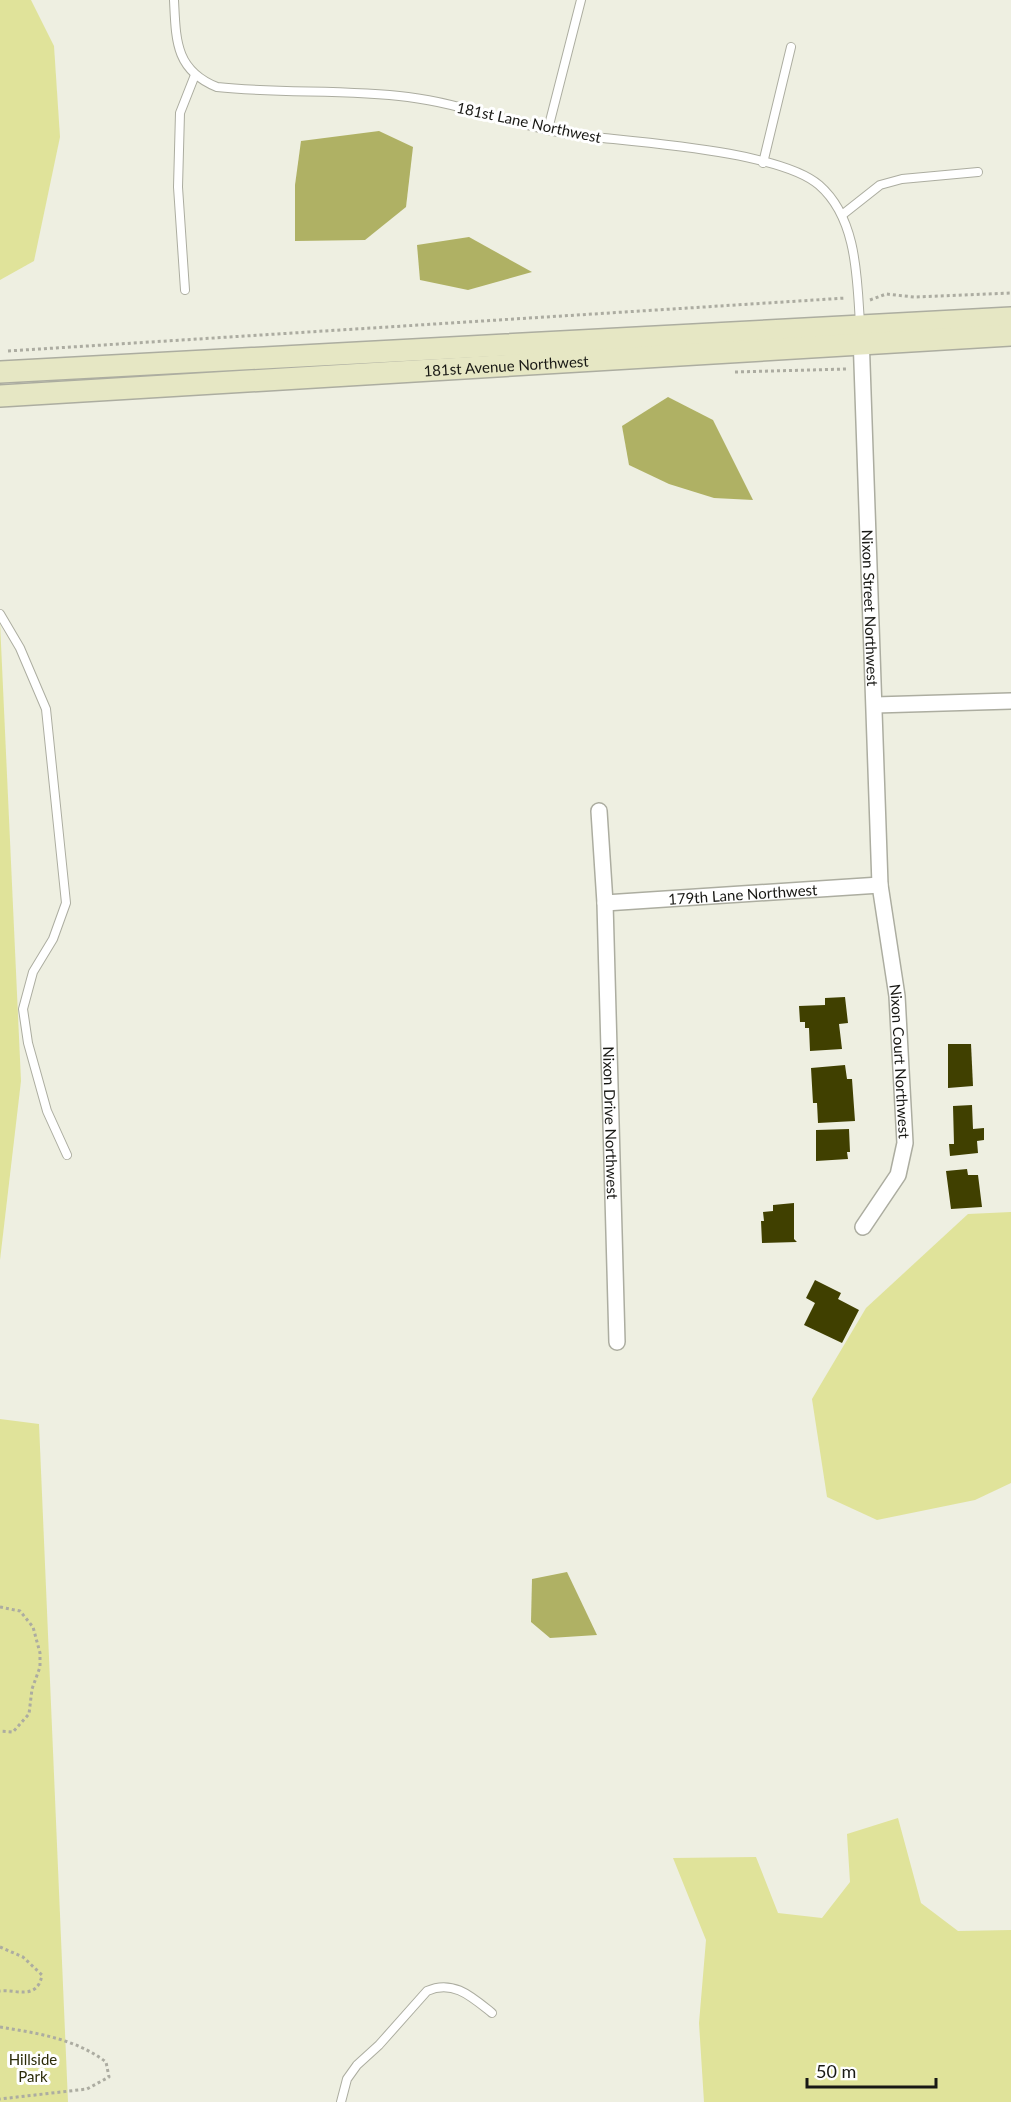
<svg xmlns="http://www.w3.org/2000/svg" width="1011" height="2102" font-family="Lato,sans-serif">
<rect width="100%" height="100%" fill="#eeefe1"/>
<g fill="#e0e39a">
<path d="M0 0H31L54 46 60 137 34 261 0 280Z"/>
<path d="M0 622 21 1081 0 1260Z"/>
<path d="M1011 1212V1483L975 1500 877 1520 827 1497 812 1399 866 1308 968 1214Z"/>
<path d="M0 1419 39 1424 68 2102H0Z"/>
<path d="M898 1818 921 1903 958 1931 1011 1930V2102H704L699 2023 706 1940 673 1858 756 1857 778 1913 822 1918 850 1882 847 1834Z"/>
</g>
<g fill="#afb164">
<path d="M379 131 413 147 406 207 365 240 295 241V185L301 141Z"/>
<path d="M469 237 532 272 468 290 420 280 417 245Z"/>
<path d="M668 397 713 420 753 500 714 498 669 484 629 465 622 426Z"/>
<path d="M567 1572 597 1635 550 1638 531 1622 532 1579Z"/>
</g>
<g fill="#404000">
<path d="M845 997 848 1023 839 1024 842 1049 810 1051 809 1028H805V1022H800L799 1006 825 1005V998Z"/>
<path d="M948 1044H971L973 1086 948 1088Z"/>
<path d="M845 1065 847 1079H852L855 1121 818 1123 817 1103H813L811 1068Z"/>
<path d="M972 1105 973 1129 984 1128V1140L977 1141 978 1153 950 1156 949 1144H954L953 1106Z"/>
<path d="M849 1129 850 1152H847L848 1159 816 1161V1130Z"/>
<path d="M967 1169 968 1175H978L982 1207 951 1209 946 1171Z"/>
<path d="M794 1203V1239L797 1242 762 1243 761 1221H764L763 1212 773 1211V1205Z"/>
<path d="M815 1280 841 1293 838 1299 859 1310 842 1343 804 1325 815 1303 806 1298Z"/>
</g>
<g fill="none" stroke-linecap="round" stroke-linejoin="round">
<g stroke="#acada0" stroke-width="10">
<g id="service">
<path d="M174 0C176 40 175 70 217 87 280 94 345 89 408 97 465 104 519 127 576 135 631 142 779 150 819 185 857 218 857 277 860 324"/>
<path d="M548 129 581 0"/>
<path d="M763 163 791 47"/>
<path d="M842 215 880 185 902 179 978 172"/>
<path d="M185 290 178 187 180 113 195 75"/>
<path d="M0 614 20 648 46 709 66 903 53 939 33 972 23 1009 28 1043 47 1111 67 1155"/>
<path d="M341 2102 347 2079 357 2065 379 2045 427 1991C453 1979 472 1997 492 2013"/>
</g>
</g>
<g stroke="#acada0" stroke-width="18">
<g id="minor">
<path id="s1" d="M861 335 880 885 897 996 905 1143 898 1175 863 1227"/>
<path d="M875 705 1011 701"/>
<path id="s2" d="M599 811 605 903 617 1342"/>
<path id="s3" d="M605 903 880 885"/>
</g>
</g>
<g stroke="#acada0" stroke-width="24">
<g id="secondary">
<path d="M0 372 1011 318"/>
<path id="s4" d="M0 396 1011 335"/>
</g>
</g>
<g stroke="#acaca1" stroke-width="3" stroke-dasharray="3 3" stroke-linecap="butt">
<path d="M870 300 886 294 914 297 1011 293"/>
<path d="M8 351 846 298"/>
<path d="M735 372 846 369"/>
<path d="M0 1607 20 1611 33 1627 40 1653V1667L32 1689 29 1714 13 1732 0 1731"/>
<path d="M0 1947 23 1957 42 1975C37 2001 16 1989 0 1991"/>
<path d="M0 2027C37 2033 76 2039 106 2062L109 2077 87 2089 0 2099"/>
</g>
<use href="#service" stroke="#fff" stroke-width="8"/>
<use href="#minor" stroke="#fff" stroke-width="15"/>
<use href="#secondary" stroke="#e6e7c4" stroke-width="21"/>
</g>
<g text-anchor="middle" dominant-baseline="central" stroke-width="6" stroke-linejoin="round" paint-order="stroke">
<g font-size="15" fill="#181814" stroke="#fff">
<text transform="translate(529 122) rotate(12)">181st Lane Northwest</text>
<text stroke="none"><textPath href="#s4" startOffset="507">181st Avenue Northwest</textPath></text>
<text stroke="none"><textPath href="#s1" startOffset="273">Nixon Street Northwest</textPath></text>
<text stroke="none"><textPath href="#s3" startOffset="138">179th Lane Northwest</textPath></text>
<text stroke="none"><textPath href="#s1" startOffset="728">Nixon Court Northwest</textPath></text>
<text stroke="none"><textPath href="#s2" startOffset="312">Nixon Drive Northwest</textPath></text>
</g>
<g font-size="15" fill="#2c2c09" stroke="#fff">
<text x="33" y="2059">Hillside<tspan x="33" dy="17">Park</tspan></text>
</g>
</g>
<path d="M807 2078v9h129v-9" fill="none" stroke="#181814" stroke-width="3"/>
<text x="816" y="2078" font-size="18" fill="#181814" stroke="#ffffff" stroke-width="4.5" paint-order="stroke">50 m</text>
</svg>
